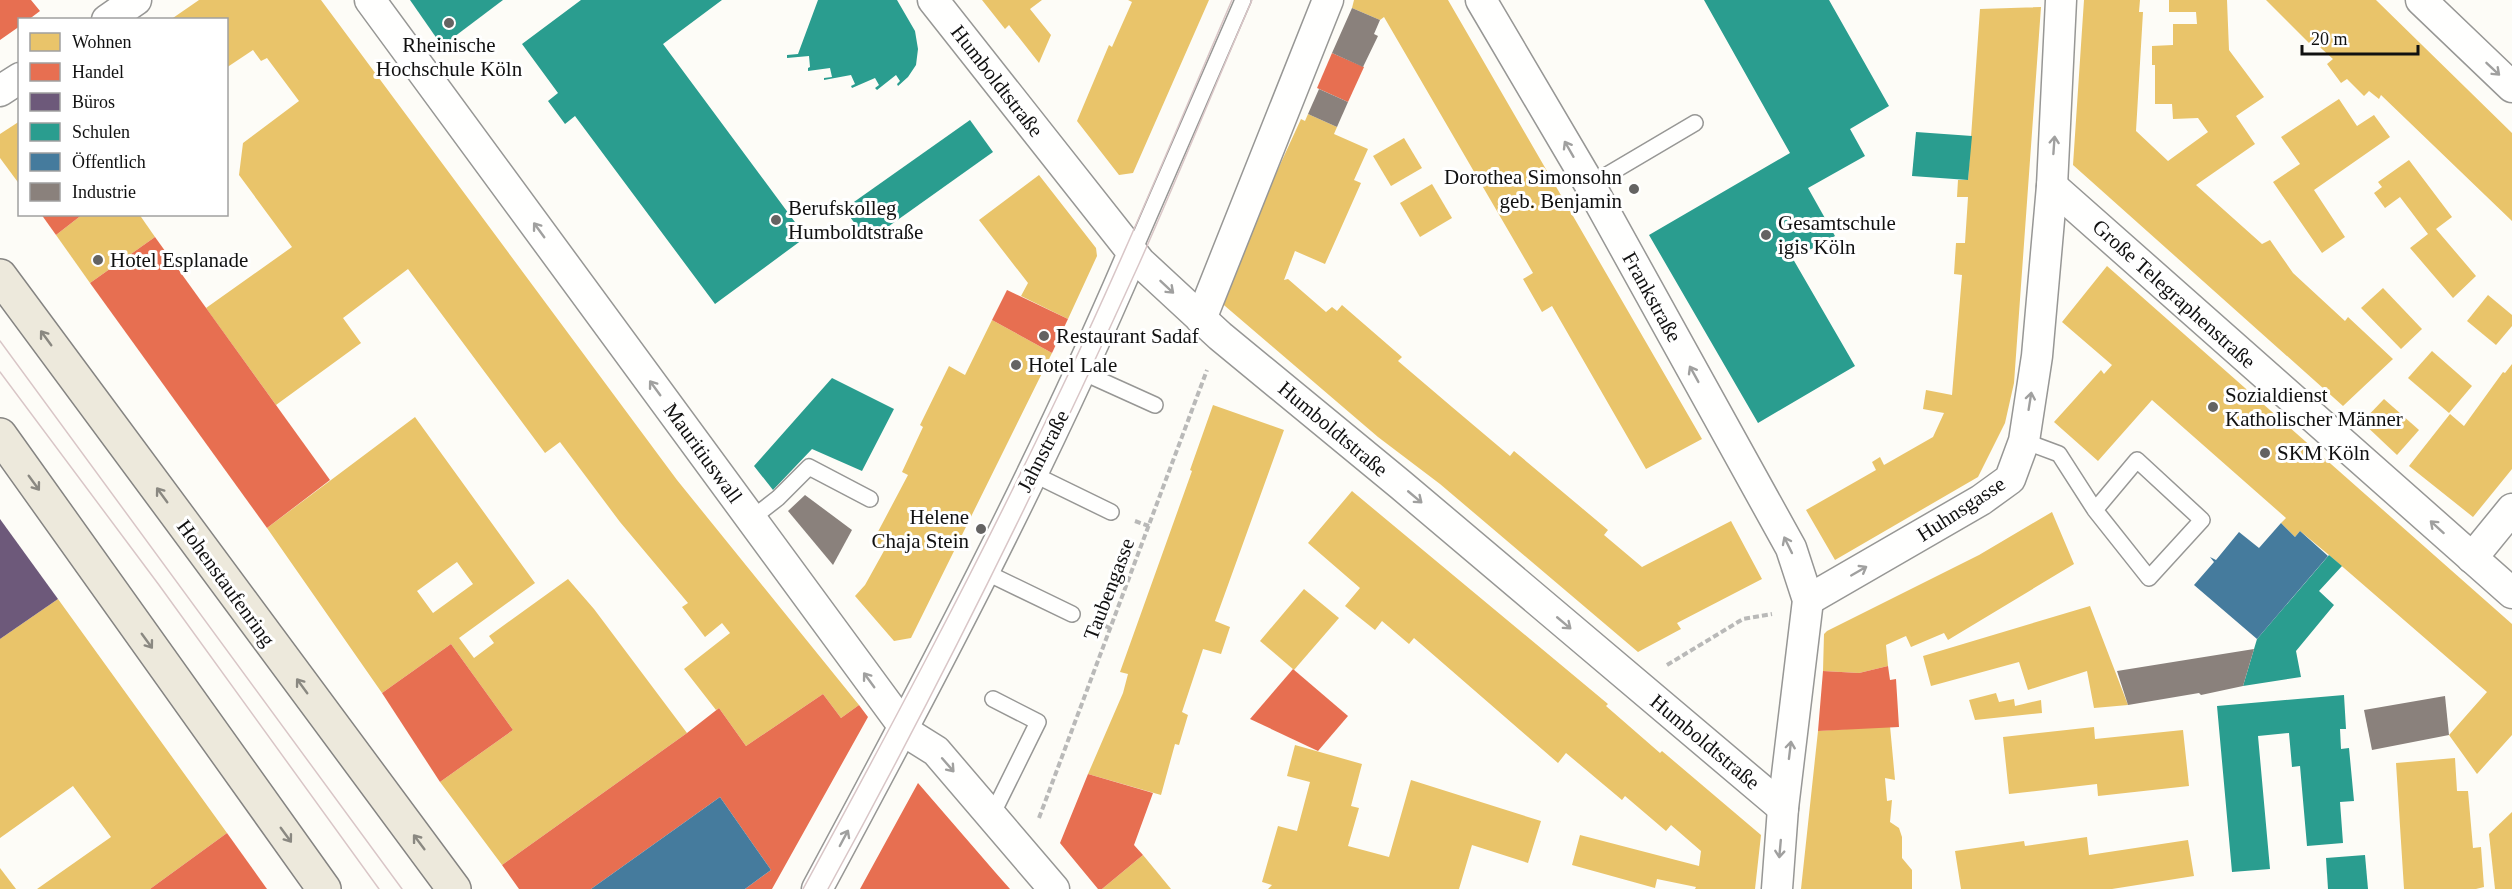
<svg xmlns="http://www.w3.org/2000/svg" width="2512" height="889" font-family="'Times New Roman',serif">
<rect width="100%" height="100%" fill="#fdfcf7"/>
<g fill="#e9c46a" fill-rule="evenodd">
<path d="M199 0H321L677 480 859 705 841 718 823 694 746 746 719 708 716 710 684 669 730 633 722 623 705 637 682 607 688 603 620 522 560 442 545 453 408 269 343 318 361 343 276 405 206 308 292 247 239 175 243 143 299 101 267 58 261 61 253 50 226 68V20H170Z"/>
<path d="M982 0H1042L1030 9 1051 35 1039 63 1009 25 1005 29Z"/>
<path d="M1128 0H1209L1133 173 1119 175 1077 121 1109 45 1112 47 1132 2Z"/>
<path d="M1354 0H1448L1702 439 1646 469 1552 306 1542 312 1523 279 1533 273 1384 17 1380 20 1352 8Z"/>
<path d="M2084 0H2140L2139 12H2143L2136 131 2168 161 2208 132 2198 118 2173 119 2172 104H2155V65H2152V46L2173 45V24H2197L2196 12H2169V0H2227L2229 50 2264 97 2236 116 2255 144 2196 185 2262 244 2270 240 2293 273 2345 321 2348 317 2393 359 2343 406 2073 165Z"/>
<path d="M2266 0H2376L2512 133V221L2381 95 2379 99 2369 91 2364 96 2347 79 2341 83 2327 64 2333 59 2312 40 2309 43Z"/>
<path d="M2041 7 2014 383 2005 423 1978 477 1835 560 1806 510 1876 470 1872 462 1880 457 1884 465 1933 437 1944 413 1923 409 1926 390 1952 395 1962 275 1954 274 1955 258 1956 243H1965L1968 197H1957L1958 180H1968L1980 9Z"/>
<path d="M2339 99 2357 126 2374 115 2390 137 2314 190 2345 237 2322 253 2273 182 2300 164 2281 137Z"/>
<path d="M1308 114 1337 127 1334 134 1368 149 1354 180 1361 183 1325 264 1295 251 1284 280 1288 279 1326 312 1332 307 1337 311 1342 305 1402 357 1398 361 1452 407 1510 456 1514 451 1608 530 1604 535 1642 567 1731 521 1762 579 1677 623 1681 629 1638 652 1440 484 1378 437 1218 300 1301 119 1305 121Z"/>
<path d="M20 121V185L0 158V134Z"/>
<path d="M1404 138 1422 168 1391 186 1373 156Z"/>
<path d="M2409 160 2452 217 2436 229 2476 276 2453 298 2410 248 2428 234 2400 197 2385 208 2374 193 2382 187 2378 182Z"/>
<path d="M1039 175 1096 248 1097 256 1068 319 1021 296 1028 283 979 220Z"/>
<path d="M1432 184 1452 218 1420 237 1400 203Z"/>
<path d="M83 214H139L155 237 90 283 56 235Z"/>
<path d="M2107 266 2512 624V735L2477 774 2449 735 2487 692 2329 555 2300 531 2295 537 2281 523 2286 518 2152 400 2098 461 2054 422 2101 370 2104 374 2112 365 2062 322Z"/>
<path d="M2383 288 2422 329 2401 349 2361 308Z"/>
<path d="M2488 295 2512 315V326L2496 345 2467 321Z"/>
<path d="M992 320 1052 353 911 638 894 641 855 596 865 585 885 549 872 543 908 475 902 472 923 427 920 425 949 366 965 375Z"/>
<path d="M2432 351 2472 386 2449 413 2408 378Z"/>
<path d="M2512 364V469L2473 517 2409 466 2450 414 2464 426 2503 372 2505 373Z"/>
<path d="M2384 399 2419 430 2397 455 2362 422Z"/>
<path d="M1213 405 1284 430 1215 621 1230 627 1221 654 1203 649 1182 712 1188 715 1179 745 1175 744 1161 795 1088 774 1123 693 1128 674 1120 672 1192 471 1190 470Z"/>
<path d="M415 417 535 583 459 638 474 658 494 643 489 636 568 579 594 609 687 733 502 865 440 782 513 730 451 644 382 693 267 528ZM457 562 473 584 433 613 417 591Z"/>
<path d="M1352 491 1608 704 1606 706 1660 753 1662 751 1761 835 1755 889H1695L1696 887 1657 879 1655 888 1572 865 1580 835 1699 866 1701 851 1671 825 1666 831 1625 796 1622 800 1566 753 1558 763 1414 638 1409 644 1382 621 1375 630 1345 606 1360 588 1308 543Z"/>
<path d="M2052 512 2074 564 1948 640 1944 633 1911 647 1906 636 1886 645 1888 666 1859 673 1823 671 1824 634 1827 631 1979 555Z"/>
<path d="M1304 589 1339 618 1294 670 1260 641Z"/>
<path d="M58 599 227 833 150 889H37L111 837 73 786 0 838V639Z"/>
<path d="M2090 606 2128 705 2094 708 2087 671 2028 690 2019 662 1931 686 1923 656Z"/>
<path d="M1996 693 1999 702 2014 699 2015 706 2041 700 2042 713 1975 720 1969 700Z"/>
<path d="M1890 726 1895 780 1885 778 1887 801 1892 800 1890 822 1899 828 1902 837V858L1912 870V889H1801L1818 731Z"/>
<path d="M2094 727 2095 739 2183 730 2189 786 2098 796 2097 784 2009 794 2003 737Z"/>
<path d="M1295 745 1362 764 1351 806 1359 808 1348 846 1389 857 1411 780 1541 821 1528 863 1472 845 1459 889H1268L1272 885 1262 882 1278 826 1297 831 1310 782 1287 776Z"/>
<path d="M2455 758 2457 791H2468L2473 848 2481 847 2484 887 2476 889H2404L2396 763Z"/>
<path d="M2512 812V889H2495L2489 834Z"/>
<path d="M2087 837 2089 855 2188 840 2194 876 2112 889H1961L1955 851 2024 841 2025 846Z"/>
<path d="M1143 855 1171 889H1102Z"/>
<path d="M0 868 16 889H0Z"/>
</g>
<g fill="#e76f51">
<path d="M0 0H31L40 11 28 20H20V26L0 40Z"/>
<path d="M1332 53 1364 67 1348 102 1317 88Z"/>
<path d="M41 214H83L56 235Z"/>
<path d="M155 237 330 480 267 528 90 283Z"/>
<path d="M1007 290 1068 319 1052 353 992 320Z"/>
<path d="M451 644 513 730 440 782 382 693Z"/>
<path d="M1888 666 1890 680 1896 679 1899 727 1818 731 1823 671 1859 673Z"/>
<path d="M1293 669 1348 716 1318 751 1250 719Z"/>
<path d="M823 694 841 718 859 705 868 717 772 889H745L771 870 720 797 591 889H519L502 865 687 733 719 708 746 746Z"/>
<path d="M1088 774 1153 793 1134 845 1143 855 1102 889H1098L1060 843Z"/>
<path d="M918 783 995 872 1010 889H860Z"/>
<path d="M227 833 267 889H150Z"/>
</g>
<path fill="#6d597a" d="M0 519 58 599 0 639Z"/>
<g fill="#2a9d8f">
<path d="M410 0H503L442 46Z"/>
<path d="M581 0H722L663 44 806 237 715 304 575 116 565 124 548 101 558 93 522 44Z"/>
<path d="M818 0H897L915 31 918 49 916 65 908 77 898 86 897 84 900 81 896 75 877 90 875 88 879 85 875 78 852 88 851 86 855 84 851 75 824 80V78L832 77 830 68 808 71V68L810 67 809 56 787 58V55L798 54Z"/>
<path d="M1704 0H1829L1889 106 1850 129 1865 156 1808 188 1835 236 1793 259 1855 366 1758 423 1649 235 1790 153Z"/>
<path d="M970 120 993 152 868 241 844 209Z"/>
<path d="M1916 132 1972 136 1968 180 1912 176Z"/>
<path d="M832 378 894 409 862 471 812 449 773 490 754 466Z"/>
<path d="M2329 555 2342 566 2319 591 2334 605 2296 651 2301 677 2243 686 2257 639Z"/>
<path d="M2344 695 2346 729H2340L2341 749 2349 748 2354 801 2340 802 2343 843 2307 846 2300 766 2292 767 2289 733 2258 736 2270 869 2232 872 2217 706Z"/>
<path d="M2365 855 2368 889H2328L2326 858Z"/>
</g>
<g fill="#457b9d">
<path d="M2281 523 2295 537 2300 531 2328 556 2257 639 2194 585 2214 562 2210 557 2216 560 2239 532 2259 548Z"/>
<path d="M720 797 771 870 745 889H591Z"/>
</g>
<g fill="#8a817c">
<path d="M1352 8 1380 20 1374 34 1378 36 1363 67 1332 53Z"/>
<path d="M1319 89 1348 102 1337 127 1308 114Z"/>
<path d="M805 495 852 530 833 565 788 511Z"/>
<path d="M2254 649 2243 686 2201 695 2199 693 2128 705 2117 671Z"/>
<path d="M2445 696 2449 735 2372 750 2364 710Z"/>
</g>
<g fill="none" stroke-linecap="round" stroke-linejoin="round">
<g stroke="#979795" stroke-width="18">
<g id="service">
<path d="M1590 185 1695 123"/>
<path d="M1133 253 1243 0"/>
<path d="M1082 372 1155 405"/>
<path d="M2024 441 2059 454 2095 510 2149 578 2202 520 2137 460 2095 510"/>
<path d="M1031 473 1111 512"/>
<path d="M751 519 778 498 809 467 870 499"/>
<path d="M983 571 1072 614"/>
<path d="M992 815 1038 722 993 699"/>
</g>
</g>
<g stroke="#979795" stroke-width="33">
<g id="minor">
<path d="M370 0 904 727 912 736 936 751 1054 889"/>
<path d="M933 0 1140 262 1220 336 1401 485 1783 808"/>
<path d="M1481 0 1590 185 1791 548 1808 600 1783 808 1777 889"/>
<path d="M2421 0 2512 87"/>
<path d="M107 20 136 0"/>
<path d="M0 91 20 78"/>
<path d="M2052 186 2512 593"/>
<path d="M1201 319 1328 0"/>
<path d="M2472 558 2512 509"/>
<path d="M1808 600 1981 500 2010 479 2024 441 2037 356 2052 186 2061 0"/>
<path d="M817 889C929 681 1040 471 1133 253"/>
</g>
</g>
<g stroke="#858482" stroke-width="36">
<g id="primary">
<path d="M0 276 454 889"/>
<path d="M0 435 324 889"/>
</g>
</g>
<g stroke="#b9b9b8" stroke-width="4" stroke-dasharray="6 3" stroke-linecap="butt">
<path d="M1135 521 1149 526"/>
<path d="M1097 623 1110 628"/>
<path d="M1667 665 1743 619 1772 614"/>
<path d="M1039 818 1207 370"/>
</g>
<use href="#service" stroke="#fffffe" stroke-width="15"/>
<use href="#minor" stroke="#fffffe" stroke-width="30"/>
<use href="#primary" stroke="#ede9dc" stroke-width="33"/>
<g stroke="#d9c6c7" stroke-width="1.5">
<path d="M0 341 402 889"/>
<path d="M0 372 159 585 379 889"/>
<path d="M803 889C890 729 976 568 1054 404 1118 272 1174 135 1232 0"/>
<path d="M828 889C940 685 1043 476 1139 264 1178 177 1214 88 1252 0"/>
</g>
</g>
<defs><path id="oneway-shaft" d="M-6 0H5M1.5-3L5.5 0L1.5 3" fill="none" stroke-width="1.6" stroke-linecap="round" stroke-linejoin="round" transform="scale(1.5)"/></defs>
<g stroke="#a0a09f">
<use href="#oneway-shaft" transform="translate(2493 69) rotate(43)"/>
<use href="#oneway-shaft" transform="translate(2054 145) rotate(-86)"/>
<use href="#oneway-shaft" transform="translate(1569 149) rotate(-120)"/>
<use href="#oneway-shaft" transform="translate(539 230) rotate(-126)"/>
<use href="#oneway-shaft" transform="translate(1167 287) rotate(43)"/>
<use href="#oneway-shaft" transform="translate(1694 374) rotate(-119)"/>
<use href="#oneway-shaft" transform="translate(655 388) rotate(-126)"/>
<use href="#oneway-shaft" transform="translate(2030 401) rotate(-81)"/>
<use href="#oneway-shaft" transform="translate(1415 497) rotate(40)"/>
<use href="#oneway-shaft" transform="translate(2437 527) rotate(-138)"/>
<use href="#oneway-shaft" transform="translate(1788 545) rotate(-116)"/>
<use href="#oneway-shaft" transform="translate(1859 571) rotate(-30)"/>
<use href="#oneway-shaft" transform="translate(1564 623) rotate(40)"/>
<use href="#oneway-shaft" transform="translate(869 680) rotate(-126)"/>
<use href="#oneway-shaft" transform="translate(1790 750) rotate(-83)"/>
<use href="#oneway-shaft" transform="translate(948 765) rotate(49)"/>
<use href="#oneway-shaft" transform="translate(844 838) rotate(-62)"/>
<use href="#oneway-shaft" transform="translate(1780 849) rotate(95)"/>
</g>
<g stroke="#8a8881">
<use href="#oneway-shaft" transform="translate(46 338) rotate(-126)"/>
<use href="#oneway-shaft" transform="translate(34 483) rotate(54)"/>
<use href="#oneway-shaft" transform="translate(162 495) rotate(-126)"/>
<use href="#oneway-shaft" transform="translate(147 641) rotate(54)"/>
<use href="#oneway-shaft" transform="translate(302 686) rotate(-126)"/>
<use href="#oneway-shaft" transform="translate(286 835) rotate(54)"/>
<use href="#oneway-shaft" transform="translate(419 842) rotate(-127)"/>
</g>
<g fill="#646362" stroke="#fff" stroke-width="2">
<circle cx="449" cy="23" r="6"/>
<circle cx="1634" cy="189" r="6"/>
<circle cx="776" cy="220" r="6"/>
<circle cx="1766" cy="235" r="6"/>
<circle cx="98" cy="260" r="6"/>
<circle cx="1044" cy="336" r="6"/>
<circle cx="1016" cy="365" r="6"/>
<circle cx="2213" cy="407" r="6"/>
<circle cx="2265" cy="453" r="6"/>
<circle cx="981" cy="529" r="6"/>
</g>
<g text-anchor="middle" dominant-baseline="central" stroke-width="6" stroke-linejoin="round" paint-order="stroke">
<g font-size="21" fill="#111" stroke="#fff" text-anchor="start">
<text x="449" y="45" text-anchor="middle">Rheinische<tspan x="449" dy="24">Hochschule Köln</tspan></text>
<text x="1622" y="177" text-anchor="end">Dorothea Simonsohn<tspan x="1622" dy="24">geb. Benjamin</tspan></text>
<text x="788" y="208">Berufskolleg<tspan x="788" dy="24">Humboldtstraße</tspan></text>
<text x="1778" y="223">Gesamtschule<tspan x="1778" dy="24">igis Köln</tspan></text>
<text x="110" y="260">Hotel Esplanade</text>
<text x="1056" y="336">Restaurant Sadaf</text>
<text x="1028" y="365">Hotel Lale</text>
<text x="2225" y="395">Sozialdienst<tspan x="2225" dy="24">Katholischer Männer</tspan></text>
<text x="2277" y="453">SKM Köln</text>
<text x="969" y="517" text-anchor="end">Helene<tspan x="969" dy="24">Chaja Stein</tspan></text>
</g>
<g font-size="21" fill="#111" stroke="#fff">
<text transform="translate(997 81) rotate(52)">Humboldtstraße</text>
<text transform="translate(2174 294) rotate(42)">Große Telegraphenstraße</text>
<text transform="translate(1652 297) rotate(61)">Frankstraße</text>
<text transform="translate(1333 429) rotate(40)">Humboldtstraße</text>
<text transform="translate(1043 451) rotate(-63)">Jahnstraße</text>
<text transform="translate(703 453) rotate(54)">Mauritiuswall</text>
<text transform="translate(1961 509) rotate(-33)">Huhnsgasse</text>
<text transform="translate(226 583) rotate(54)">Hohenstaufenring</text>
<text transform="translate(1109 589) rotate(-69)">Taubengasse</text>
<text transform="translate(1705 742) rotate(40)">Humboldtstraße</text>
</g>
</g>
<rect x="18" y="18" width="210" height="198" fill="#ffffff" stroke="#a0a0a0" stroke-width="1.5"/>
<rect x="30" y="33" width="30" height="18" fill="#e9c46a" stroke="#a0a0a0" stroke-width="1.5"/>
<text x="72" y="48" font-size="18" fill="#111111">Wohnen</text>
<rect x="30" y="63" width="30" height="18" fill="#e76f51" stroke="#a0a0a0" stroke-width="1.5"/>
<text x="72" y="78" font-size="18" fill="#111111">Handel</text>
<rect x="30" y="93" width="30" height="18" fill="#6d597a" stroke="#a0a0a0" stroke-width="1.5"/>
<text x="72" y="108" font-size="18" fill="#111111">Büros</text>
<rect x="30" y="123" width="30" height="18" fill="#2a9d8f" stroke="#a0a0a0" stroke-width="1.5"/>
<text x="72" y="138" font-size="18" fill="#111111">Schulen</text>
<rect x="30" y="153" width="30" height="18" fill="#457b9d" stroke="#a0a0a0" stroke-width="1.5"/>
<text x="72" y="168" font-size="18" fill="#111111">Öffentlich</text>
<rect x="30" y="183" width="30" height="18" fill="#8a817c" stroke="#a0a0a0" stroke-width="1.5"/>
<text x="72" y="198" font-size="18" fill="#111111">Industrie</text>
<path d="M2302 45v9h116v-9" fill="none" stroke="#111111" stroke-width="3"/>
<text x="2311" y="45" font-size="18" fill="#111111" stroke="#ffffff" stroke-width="4.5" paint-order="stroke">20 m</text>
</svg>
